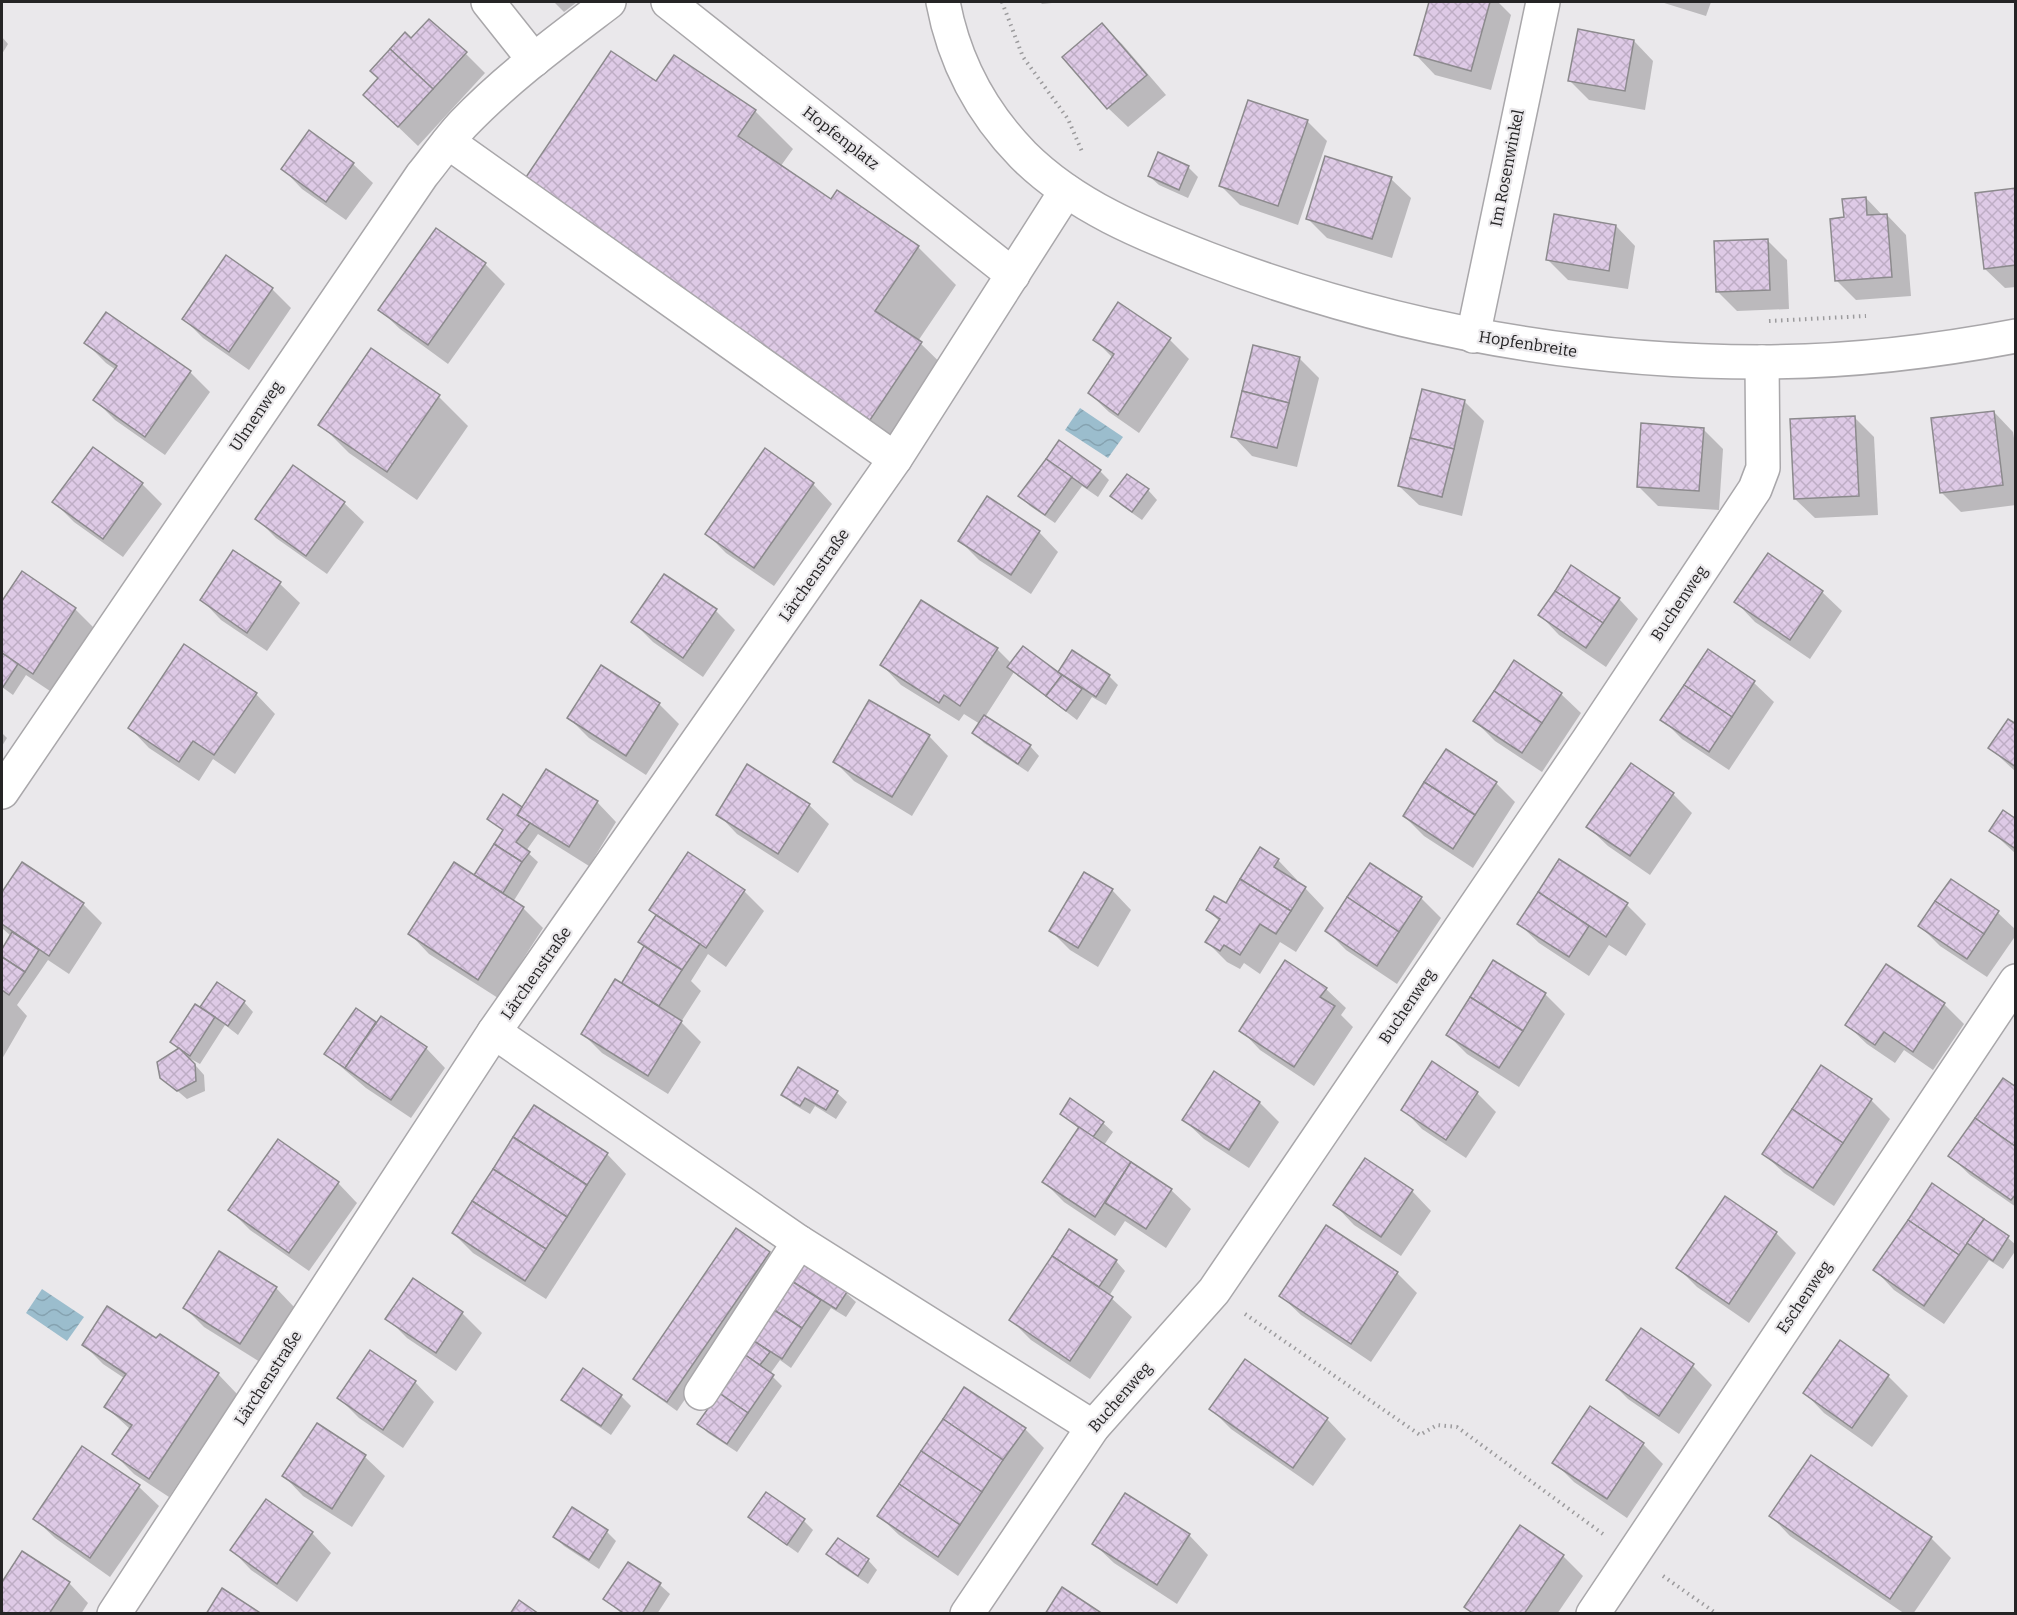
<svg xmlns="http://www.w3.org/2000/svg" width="2017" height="1615" font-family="Bitter,serif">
<defs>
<pattern id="water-waves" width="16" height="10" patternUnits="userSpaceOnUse" patternTransform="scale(1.5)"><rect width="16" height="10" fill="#9bbdcd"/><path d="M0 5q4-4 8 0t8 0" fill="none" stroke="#85a2b0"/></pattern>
<pattern id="building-cross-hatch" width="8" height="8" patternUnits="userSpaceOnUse" patternTransform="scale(1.5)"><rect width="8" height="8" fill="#decae6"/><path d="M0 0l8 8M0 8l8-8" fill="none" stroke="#beadc5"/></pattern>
</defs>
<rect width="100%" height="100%" fill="#eae8eb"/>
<g fill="url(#water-waves)">
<path d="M1080 408 1123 437 1108 458 1065 430Z"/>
<path d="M42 1289 84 1317 67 1341 26 1313Z"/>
</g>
<g fill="#0003">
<path d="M554 2H577L564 12Z"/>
<path d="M1040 2H1062L1042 4Z"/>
<path d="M1430 2H1498L1511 15 1491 90 1435 75 1416 55Z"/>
<path d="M1661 2H1711L1706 16Z"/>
<path d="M1102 25 1122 44 1166 95 1128 127 1108 108 1065 57Z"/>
<path d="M2 37 8 44 2 54Z"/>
<path d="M1634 41 1653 61 1645 110 1589 100 1570 81Z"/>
<path d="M466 54 485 73 418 146 365 95Z"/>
<path d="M657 83 755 111 793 149 780 167 831 202 918 247 956 285 918 341 959 381 908 457 561 221Z"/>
<path d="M1307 121 1327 141 1298 225 1240 205 1221 186Z"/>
<path d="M309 132 353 164 373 183 346 220 302 189 283 169Z"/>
<path d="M1188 167 1198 177 1188 198 1159 185 1149 176Z"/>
<path d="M1391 179 1411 198 1392 258 1327 238 1307 218Z"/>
<path d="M2016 190V287L2005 288 1985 269Z"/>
<path d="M1866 198 1883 216 1887 215 1906 235 1911 296 1856 300 1837 281 1845 219Z"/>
<path d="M1616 226 1635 246 1628 289 1568 280 1548 260Z"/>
<path d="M437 230 485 264 505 284 448 364 400 329 380 310Z"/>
<path d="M1767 240 1787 260 1789 309 1737 311 1718 292Z"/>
<path d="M272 289 291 308 249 370 203 338 184 319Z"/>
<path d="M1094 339 1170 340 1189 359 1139 433 1109 412 1089 393 1113 358Z"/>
<path d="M86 343 190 372 210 392 165 455 115 420 95 400 116 370 106 363Z"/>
<path d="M1299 358 1319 378 1297 467 1252 456 1233 436Z"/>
<path d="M1423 391 1465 402 1484 421 1462 516 1419 505 1399 486Z"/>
<path d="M439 397 468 426 417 500 349 453 320 424Z"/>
<path d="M1994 412 2013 432 2016 450V505L1961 512 1941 492Z"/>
<path d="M1854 417 1874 437 1878 515 1815 518 1795 499Z"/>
<path d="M1703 429 1723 449 1719 510 1658 506 1638 486Z"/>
<path d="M1059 442 1100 471 1109 480 1098 497 1082 486 1055 523 1030 506 1020 496Z"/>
<path d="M93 449 142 484 162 504 123 557 74 522 54 502Z"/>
<path d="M813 484 832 504 774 586 726 553 707 534Z"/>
<path d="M1148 490 1157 500 1142 520 1122 506 1112 496Z"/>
<path d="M344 503 364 522 327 574 276 538 257 519Z"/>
<path d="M1039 532 1058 552 1031 594 979 560 960 541Z"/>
<path d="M234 552 280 584 300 603 267 651 221 620 202 600Z"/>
<path d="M22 573 75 609 95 629 53 693 26 675 13 695 2 687V603Z"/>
<path d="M1822 592 1842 611 1810 659 1755 622 1736 602Z"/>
<path d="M1619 599 1638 619 1606 667 1559 635 1540 615Z"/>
<path d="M716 611 735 630 703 677 653 642 633 622Z"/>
<path d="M997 649 1012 664 1059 674 1072 652 1109 676 1118 685 1106 705 1092 697 1077 720 1014 672 985 717 1030 746 1039 756 1028 772 984 743 974 733 980 724 964 714 959 721 901 685 882 665Z"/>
<path d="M1708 651 1754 683 1774 702 1729 770 1682 739 1662 719Z"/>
<path d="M256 694 275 714 235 774 213 759 199 781 149 748 130 728Z"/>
<path d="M1561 694 1581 713 1542 772 1495 741 1475 721Z"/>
<path d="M659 704 679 724 646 775 589 738 569 718Z"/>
<path d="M2016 726V772L1990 748Z"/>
<path d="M2 733 7 738 2 746Z"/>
<path d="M929 736 948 756 912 816 854 781 835 762Z"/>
<path d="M1496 783 1515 802 1473 868 1424 836 1404 816Z"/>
<path d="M1673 794 1692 813 1650 875 1608 846 1588 827Z"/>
<path d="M504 796 522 809 597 802 616 822 589 866 538 834 526 851 538 862 513 902 523 908 543 928 498 998 429 954 410 934 474 877 504 832 489 818Z"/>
<path d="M809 805 829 824 798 873 737 834 718 814Z"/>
<path d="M2016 821V854L1991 831Z"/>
<path d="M1278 860 1297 880 1296 883 1305 888 1324 908 1296 952 1280 942 1260 974 1244 963 1240 969 1227 962 1207 942 1220 922 1208 910 1226 905Z"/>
<path d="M1560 861 1627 905 1646 924 1626 956 1609 945 1589 976 1539 943 1519 924Z"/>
<path d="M22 864 83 904 102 923 69 974 48 960 17 1005 27 1016 2 1059V953L11 936 2 928V895Z"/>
<path d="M1370 865 1421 898 1441 918 1397 984 1346 950 1327 931Z"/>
<path d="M1112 890 1131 910 1098 967 1070 950 1051 931Z"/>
<path d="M744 891 764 911 726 967 708 954 691 981 701 991 681 1022 701 1042 668 1094 602 1053 583 1034 622 986 646 947 657 916 651 910Z"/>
<path d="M1998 913 2016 930V935L1987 977 1940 946 1920 926Z"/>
<path d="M1494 962 1546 995 1565 1014 1519 1087 1467 1054 1448 1035Z"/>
<path d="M217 984 244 1002 253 1012 238 1035 225 1025 200 1064 189 1058 204 1075 205 1091 187 1099 161 1077 179 1050 171 1042 201 1009Z"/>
<path d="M1326 989 1346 1008 1341 1015 1353 1027 1314 1086 1260 1050 1241 1030Z"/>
<path d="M1944 1004 1964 1024 1933 1070 1904 1050 1895 1063 1867 1044 1847 1025Z"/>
<path d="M357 1011 377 1024 426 1048 445 1068 411 1118 366 1088 326 1054Z"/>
<path d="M799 1069 837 1093 847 1102 836 1119 815 1106 810 1114 793 1104 783 1094Z"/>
<path d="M1215 1073 1260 1103 1279 1122 1249 1168 1204 1139 1184 1120Z"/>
<path d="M2016 1089V1207L1970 1175 1950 1156Z"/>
<path d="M1477 1093 1496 1112 1466 1158 1422 1129 1403 1109Z"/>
<path d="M1871 1100 1890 1119 1834 1206 1784 1173 1764 1154Z"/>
<path d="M1062 1113 1103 1123 1113 1132 1104 1145 1171 1190 1191 1209 1166 1248 1125 1221 1115 1236 1064 1202 1044 1182 1079 1129Z"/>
<path d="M607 1154 626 1174 546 1299 473 1253 453 1233Z"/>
<path d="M338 1183 357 1203 309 1271 250 1230 230 1210Z"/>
<path d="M1932 1185 2008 1238 2016 1245V1250L2003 1269 1989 1260 1944 1324 1894 1290 1875 1270Z"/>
<path d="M1412 1191 1431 1211 1401 1256 1354 1225 1335 1205Z"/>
<path d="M1726 1198 1776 1233 1796 1253 1749 1323 1697 1287 1678 1268Z"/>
<path d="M1326 1227 1397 1273 1417 1293 1371 1362 1301 1315 1281 1296Z"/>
<path d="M1069 1231 1116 1261 1125 1271 1109 1296 1132 1317 1090 1379 1031 1340 1011 1320Z"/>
<path d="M769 1253 778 1262 677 1411 645 1388 635 1379Z"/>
<path d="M802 1264 846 1293 856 1302 846 1317 831 1308 791 1368 780 1360 770 1374 782 1386 737 1452 708 1433 699 1424Z"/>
<path d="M413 1280 462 1313 482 1333 456 1371 407 1338 387 1318Z"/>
<path d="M276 1288 295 1308 260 1362 204 1327 185 1308Z"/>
<path d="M157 1340 218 1374 237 1394 169 1497 134 1474 114 1454 130 1429 106 1407 124 1378 103 1364 84 1345Z"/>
<path d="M1693 1366 1712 1385 1679 1434 1628 1399 1608 1379Z"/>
<path d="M583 1370 621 1396 631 1406 611 1435 573 1409 563 1400Z"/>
<path d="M1888 1376 1908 1396 1872 1447 1824 1413 1805 1393Z"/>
<path d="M415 1382 434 1402 403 1448 359 1418 339 1398Z"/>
<path d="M1211 1409 1327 1419 1346 1439 1313 1486 1231 1429Z"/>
<path d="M1591 1409 1643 1444 1663 1464 1627 1518 1574 1482 1554 1462Z"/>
<path d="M317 1425 365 1457 385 1476 352 1527 303 1496 284 1476Z"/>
<path d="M1025 1429 1044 1448 958 1576 899 1535 879 1516Z"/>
<path d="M82 1448 139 1487 159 1506 110 1577 55 1538 35 1519Z"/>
<path d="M1811 1457 1931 1538 1951 1558 1913 1614H1905L1790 1536 1771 1516Z"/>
<path d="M766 1494 804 1521 813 1530 798 1553 760 1526 750 1517Z"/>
<path d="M1521 1527 1563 1556 1583 1576 1557 1614H1473L1466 1606Z"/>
<path d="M607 1532 616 1541 599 1569 564 1546 555 1537Z"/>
<path d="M312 1533 331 1553 297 1602 251 1570 232 1550Z"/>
<path d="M1189 1535 1208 1555 1177 1604 1114 1563 1094 1544Z"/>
<path d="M22 1553 69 1583 88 1603 81 1614H2V1584Z"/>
<path d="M828 1554 868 1560 877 1570 868 1584 838 1564Z"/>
<path d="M628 1564 660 1585 670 1594 657 1614H622L605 1599Z"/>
</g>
<g fill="url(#building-cross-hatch)" stroke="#8c8a8d" stroke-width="1.5">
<path d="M1429 2H1490L1471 71 1414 55Z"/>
<path d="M429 19 467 52 433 89 390 49 405 32 411 38Z"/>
<path d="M1102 23 1147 75 1107 109 1062 57Z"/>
<path d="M1578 29 1634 40 1625 91 1568 81Z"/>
<path d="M390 49 433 89 398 127 363 95 378 78 370 71Z"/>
<path d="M611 51 656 81 674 55 756 110 738 136 831 199 837 190 919 246 875 311 922 342 870 420 522 183Z"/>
<path d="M1248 100 1308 120 1278 206 1219 186Z"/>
<path d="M309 130 354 163 326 202 281 169Z"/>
<path d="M1158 152 1189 166 1179 190 1148 176Z"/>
<path d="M1325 156 1392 177 1372 239 1306 219Z"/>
<path d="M2016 188V265L1984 269 1975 193Z"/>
<path d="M1866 197 1867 215 1887 214 1892 277 1835 281 1830 219 1844 217 1842 199Z"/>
<path d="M1554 214 1616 225 1609 271 1546 260Z"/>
<path d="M436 228 486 263 428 345 378 310Z"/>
<path d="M1768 239 1770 290 1716 292 1714 241Z"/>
<path d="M226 255 273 288 229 352 182 319Z"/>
<path d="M1118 302 1171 338 1118 415 1088 393 1114 354 1093 340Z"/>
<path d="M106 312 191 371 145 437 93 400 117 366 84 343Z"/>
<path d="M1253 345 1300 357 1289 403 1242 391Z"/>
<path d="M371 348 440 395 387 472 318 425Z"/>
<path d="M1422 389 1465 400 1454 449 1410 438Z"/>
<path d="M1242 391 1289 403 1277 448 1231 437Z"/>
<path d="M1994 411 2003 485 1940 493 1931 418Z"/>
<path d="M1855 416 1859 496 1794 499 1790 419Z"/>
<path d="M1641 423 1704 428 1699 491 1637 487Z"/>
<path d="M1410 438 1454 449 1442 497 1398 486Z"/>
<path d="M1059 440 1101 470 1087 488 1046 459Z"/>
<path d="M93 447 143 483 103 539 52 502Z"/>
<path d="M765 448 814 483 754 568 705 534Z"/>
<path d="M1046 459 1072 477 1045 515 1018 496Z"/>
<path d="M293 465 345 502 306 556 255 519Z"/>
<path d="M1127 474 1149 489 1132 512 1110 496Z"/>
<path d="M987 496 1040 531 1011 575 958 541Z"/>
<path d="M233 550 281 582 247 633 200 600Z"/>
<path d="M1768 553 1823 591 1790 640 1734 602Z"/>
<path d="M1571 565 1620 598 1603 623 1555 591Z"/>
<path d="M22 571 76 608 33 674 2 653V601Z"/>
<path d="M664 574 717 609 683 658 631 622Z"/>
<path d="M1555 591 1603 623 1586 648 1538 615Z"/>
<path d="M921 600 998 648 960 706 944 695 939 703 880 665Z"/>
<path d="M184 644 257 693 214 755 193 741 179 762 128 728Z"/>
<path d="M1023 646 1062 675 1046 696 1007 667Z"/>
<path d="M1708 649 1755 681 1732 717 1684 685Z"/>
<path d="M1072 650 1110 675 1096 697 1058 672Z"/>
<path d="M2 653 18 664 3 687 2 685Z"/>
<path d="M1514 660 1562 693 1542 723 1494 691Z"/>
<path d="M601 665 660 703 626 756 567 718Z"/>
<path d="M1062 675 1082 689 1066 711 1046 696Z"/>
<path d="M1684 685 1732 717 1709 752 1660 720Z"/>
<path d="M1494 691 1542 723 1522 753 1473 721Z"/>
<path d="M869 700 930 735 892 797 833 762Z"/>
<path d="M984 715 1031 745 1018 764 972 733Z"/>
<path d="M2008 719 2016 724V767L1988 748Z"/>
<path d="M1446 749 1497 782 1475 815 1424 782Z"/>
<path d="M1631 763 1674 793 1630 856 1586 827Z"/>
<path d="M747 764 810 804 778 854 716 815Z"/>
<path d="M546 769 598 801 569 847 517 815Z"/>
<path d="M1424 782 1475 815 1453 849 1403 816Z"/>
<path d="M503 794 522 807 517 815 530 823 516 842 530 852 522 862 494 844 503 830 487 819Z"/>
<path d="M2003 810 2016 819V849L1989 831Z"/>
<path d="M494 844 522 862 503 893 474 875Z"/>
<path d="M1260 847 1279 859 1274 867 1306 887 1291 911 1240 879Z"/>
<path d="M688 852 745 890 706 948 649 910Z"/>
<path d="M1559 859 1628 903 1606 937 1538 892Z"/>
<path d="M22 862 84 903 49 956 2 924V892Z"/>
<path d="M454 862 524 907 478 980 408 934Z"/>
<path d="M1370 863 1422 897 1399 932 1347 897Z"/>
<path d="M1084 872 1113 889 1078 948 1049 931Z"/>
<path d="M1240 879 1291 911 1276 934 1260 924 1240 955 1224 945 1220 951 1205 942 1220 919 1206 910 1214 896 1226 903Z"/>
<path d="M1951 879 1999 911 1984 934 1935 901Z"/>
<path d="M1538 892 1589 926 1569 957 1517 924Z"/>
<path d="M1347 897 1399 932 1377 966 1325 931Z"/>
<path d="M1935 901 1984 934 1967 959 1918 926Z"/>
<path d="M656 915 700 944 682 970 638 942Z"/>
<path d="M12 932 39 950 25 972 2 957V949Z"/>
<path d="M644 946 682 970 659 1006 621 984Z"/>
<path d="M2 957 25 972 9 995 2 990Z"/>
<path d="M1285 960 1327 988 1320 997 1335 1006 1294 1067 1239 1031Z"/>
<path d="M1493 960 1546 993 1523 1031 1470 997Z"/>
<path d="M1886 964 1945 1003 1913 1052 1884 1032 1875 1045 1845 1025Z"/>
<path d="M615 979 682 1021 648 1076 581 1034Z"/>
<path d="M217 982 245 1001 228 1026 200 1007Z"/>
<path d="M1470 997 1523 1031 1499 1068 1446 1035Z"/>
<path d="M195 1004 215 1017 190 1056 170 1042Z"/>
<path d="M356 1008 376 1022 345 1068 324 1054Z"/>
<path d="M381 1016 427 1047 391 1100 345 1068Z"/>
<path d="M179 1048 195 1064 196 1081 177 1091 160 1078 157 1062Z"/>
<path d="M1432 1061 1478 1092 1446 1140 1401 1110Z"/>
<path d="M1821 1065 1872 1099 1843 1143 1792 1109Z"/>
<path d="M798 1067 838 1091 826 1110 805 1098 800 1106 781 1095Z"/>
<path d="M1214 1071 1260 1102 1229 1150 1182 1120Z"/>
<path d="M2003 1078 2016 1087V1147L1975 1118Z"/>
<path d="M1070 1098 1104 1122 1093 1137 1060 1114Z"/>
<path d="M534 1105 608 1153 587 1185 513 1137Z"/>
<path d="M1792 1109 1843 1143 1813 1188 1762 1154Z"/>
<path d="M1975 1118 2016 1147V1194L2011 1200 1948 1156Z"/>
<path d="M1079 1127 1131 1162 1095 1217 1042 1182Z"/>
<path d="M513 1137 587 1185 567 1217 493 1169Z"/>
<path d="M278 1139 339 1182 289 1253 228 1210Z"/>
<path d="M1365 1158 1413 1190 1381 1237 1333 1205Z"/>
<path d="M1131 1162 1172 1189 1146 1229 1105 1203Z"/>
<path d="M493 1169 567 1217 546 1249 472 1201Z"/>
<path d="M1932 1183 1984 1219 1959 1255 1908 1220Z"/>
<path d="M1725 1196 1777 1232 1729 1304 1676 1268Z"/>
<path d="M472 1201 546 1249 525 1281 452 1233Z"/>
<path d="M1984 1219 2009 1236 1993 1261 1967 1243Z"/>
<path d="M1908 1220 1959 1255 1924 1306 1873 1270Z"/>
<path d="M1326 1225 1398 1272 1351 1344 1279 1296Z"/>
<path d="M736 1228 770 1252 667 1402 633 1379Z"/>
<path d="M1069 1229 1117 1260 1099 1287 1052 1256Z"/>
<path d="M219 1251 277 1287 240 1344 183 1308Z"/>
<path d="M1052 1256 1113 1297 1070 1361 1009 1320Z"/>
<path d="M802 1262 847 1292 836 1309 790 1280Z"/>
<path d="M413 1278 463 1312 436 1353 385 1319Z"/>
<path d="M790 1280 821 1300 802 1328 771 1308Z"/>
<path d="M107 1306 156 1338 160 1334 219 1373 149 1479 112 1454 132 1425 104 1407 126 1374 82 1345Z"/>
<path d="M771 1308 802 1328 782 1359 751 1339Z"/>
<path d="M1641 1328 1694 1364 1659 1416 1606 1380Z"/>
<path d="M751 1339 770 1352 760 1365 741 1352Z"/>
<path d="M1840 1340 1889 1375 1852 1428 1803 1393Z"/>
<path d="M370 1350 416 1381 383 1430 337 1398Z"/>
<path d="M741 1352 774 1375 748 1413 719 1393Z"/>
<path d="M1245 1359 1328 1418 1293 1468 1209 1409Z"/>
<path d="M583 1368 622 1395 601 1426 561 1400Z"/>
<path d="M964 1387 1026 1428 1003 1460 943 1419Z"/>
<path d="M719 1393 748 1413 727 1444 697 1424Z"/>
<path d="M1590 1406 1644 1443 1607 1499 1552 1463Z"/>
<path d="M943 1419 1003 1460 982 1492 921 1451Z"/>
<path d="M317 1423 366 1455 332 1509 282 1476Z"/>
<path d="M82 1446 140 1485 90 1558 33 1519Z"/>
<path d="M921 1451 982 1492 960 1525 899 1484Z"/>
<path d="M1811 1455 1932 1537 1890 1599 1769 1516Z"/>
<path d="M899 1484 960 1525 938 1557 877 1516Z"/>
<path d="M766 1492 805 1519 787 1545 748 1517Z"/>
<path d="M1125 1493 1190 1534 1157 1585 1092 1544Z"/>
<path d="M266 1499 313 1532 277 1584 230 1550Z"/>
<path d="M572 1507 608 1530 589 1560 553 1537Z"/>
<path d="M1520 1525 1564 1555 1524 1614H1474L1464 1607Z"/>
<path d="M838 1538 869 1559 858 1576 826 1554Z"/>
<path d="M22 1551 70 1582 49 1614 2 1613V1582Z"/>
<path d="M628 1562 661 1583 642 1614H625L603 1599Z"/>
<path d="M1062 1587 1103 1614H1045Z"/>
<path d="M222 1588 262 1614H206Z"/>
<path d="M519 1600 539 1614H510Z"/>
</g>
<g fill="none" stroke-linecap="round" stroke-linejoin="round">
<g stroke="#a9a7aa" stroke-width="36">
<g id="minor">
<path d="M488 2 534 60"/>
<path d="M668 2 1013 275"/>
<path d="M943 2C954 61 981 112 1023 155 1074 206 1143 234 1208 259 1387 327 1569 362 1761 362 1847 362 1932 352 2016 336"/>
<path d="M448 142 895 459"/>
<path d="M1473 336 1543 2"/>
<path d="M2 792 422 175C436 158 448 140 463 124 507 78 559 40 609 2"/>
<path d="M494 1032 799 1242 1093 1427"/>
<path d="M701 1393 799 1242"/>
<path d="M114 1614 494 1032 895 459 1066 191"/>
<path d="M967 1614 1093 1427 1214 1291 1589 739 1755 489 1763 468 1762 362"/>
<path d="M1593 1614 2016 981"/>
</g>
</g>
<g stroke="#9c9b9d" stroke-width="4" stroke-dasharray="1.5 4.5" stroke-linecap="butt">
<path d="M1002 2 1023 57 1068 119 1083 154"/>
<path d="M1769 321 1866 316"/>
<path d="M1245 1314 1420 1435 1437 1425 1457 1427 1603 1534"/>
<path d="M1663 1576 1717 1614"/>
</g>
<use href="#minor" stroke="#fff" stroke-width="33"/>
</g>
<g text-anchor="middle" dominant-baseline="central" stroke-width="4.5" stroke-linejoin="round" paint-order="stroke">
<g font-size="16" fill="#252425" stroke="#eae8eb">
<text transform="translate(841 138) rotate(38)">Hopfenplatz</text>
<text transform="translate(1507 168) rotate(-79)">Im Rosenwinkel</text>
<text transform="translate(1528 344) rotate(9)">Hopfenbreite</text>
<text transform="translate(256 416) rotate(-56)">Ulmenweg</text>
<text transform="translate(814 575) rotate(-55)">Lärchenstraße</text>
<text transform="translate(1679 603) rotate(-56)">Buchenweg</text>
<text transform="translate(536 973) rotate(-55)">Lärchenstraße</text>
<text transform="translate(1407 1006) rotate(-56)">Buchenweg</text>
<text transform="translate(1804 1297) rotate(-56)">Eschenweg</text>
<text transform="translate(268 1378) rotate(-57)">Lärchenstraße</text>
<text transform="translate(1120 1397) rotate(-49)">Buchenweg</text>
</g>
</g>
<rect width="2017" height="1615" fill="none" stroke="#252425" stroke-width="6"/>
</svg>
